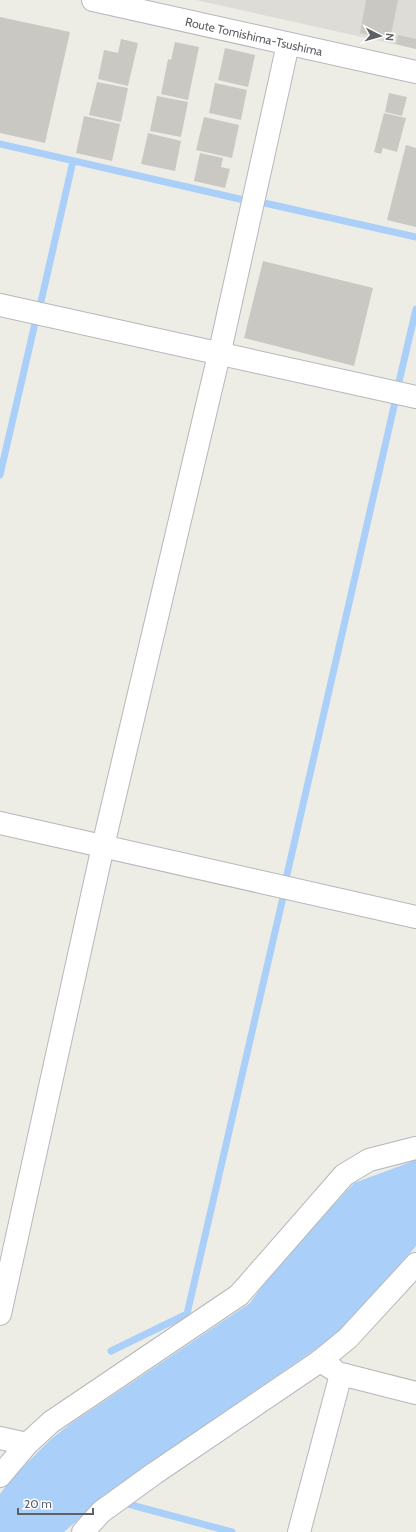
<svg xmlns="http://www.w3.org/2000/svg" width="416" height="1532" font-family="Cabin,sans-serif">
<rect width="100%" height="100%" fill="#eeede5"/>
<path fill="#dddcd7" d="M196 0H416V49Z"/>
<path fill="#aad0fa" d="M416 1160V1246L346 1328 169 1450 104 1497 64 1532H0V1494L12 1478 50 1440 70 1424 250 1303 281 1261 354 1183Z"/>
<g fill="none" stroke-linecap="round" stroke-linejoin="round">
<g stroke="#aad0fa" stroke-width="7">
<path d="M0 144 244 200"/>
<path d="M260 202 416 237"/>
<path d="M40 306 73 161"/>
<path d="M398 386 416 309"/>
<path d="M0 475 36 319"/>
<path d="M286 879 395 402"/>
<path d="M111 1351 187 1314 284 893"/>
<path d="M124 1503 232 1532"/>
</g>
</g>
<g fill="#cac8c2">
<path d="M366 0H398L390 39 360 33Z"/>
<path d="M0 17 70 32 45 143 0 133Z"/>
<path d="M398 35 416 39V49L396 44Z"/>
<path d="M121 39 138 43 128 86 98 79 104 50 118 53Z"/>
<path d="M175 42 199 47 188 100 161 94 168 59 171 60Z"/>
<path d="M225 48 255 55 248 87 218 80Z"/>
<path d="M97 82 128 88 121 122 89 115Z"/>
<path d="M215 83 247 90 241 120 209 113Z"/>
<path d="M389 93 407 97 402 116 385 112Z"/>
<path d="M157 96 188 102 181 137 150 131Z"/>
<path d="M384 113 406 118 397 152 383 148 381 154 374 152Z"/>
<path d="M84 116 120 124 112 161 76 153Z"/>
<path d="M204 117 239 125 232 158 196 150Z"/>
<path d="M148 133 181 141 175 171 141 164Z"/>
<path d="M406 145 416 148V227L387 220Z"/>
<path d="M200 153 223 158 221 167 230 169 225 188 194 181Z"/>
<path d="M263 261 373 288 354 366 244 338Z"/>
</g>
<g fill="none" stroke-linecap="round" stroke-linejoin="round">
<g stroke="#b5b7bb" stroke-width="24">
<g id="street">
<path d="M0 305 416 397"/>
<path d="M0 823 416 917"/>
<path d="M0 1314 103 846 222 342 288 44"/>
<path d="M333 1369 320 1361 348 1338 416 1264"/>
<path d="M0 1438 27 1444 51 1422 239 1295 344 1175 369 1160 416 1148"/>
<path d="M0 1476 27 1444"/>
<path d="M83 1532 101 1512 155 1473 320 1361"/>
<path d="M299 1532 341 1374 416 1393"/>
</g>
</g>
<g stroke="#b4b7bc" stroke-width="24">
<g id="secondary">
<path id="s1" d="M93 0 416 72"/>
</g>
</g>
<use href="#street" stroke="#fff" stroke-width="22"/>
<use href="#secondary" stroke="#fff" stroke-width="22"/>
</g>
<g text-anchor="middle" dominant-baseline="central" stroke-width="3" stroke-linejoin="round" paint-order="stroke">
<g font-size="12" fill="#5d6065" stroke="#fff">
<text stroke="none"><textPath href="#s1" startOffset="165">Route Tomishima-Tsushima</textPath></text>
</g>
</g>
<g transform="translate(380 36) rotate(96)" stroke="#ffffff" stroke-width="3" paint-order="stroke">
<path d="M0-3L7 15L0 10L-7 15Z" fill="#5d6065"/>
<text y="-6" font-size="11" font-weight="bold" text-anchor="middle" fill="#5d6065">N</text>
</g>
<path d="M18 1508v6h75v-6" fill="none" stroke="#5d6065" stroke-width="2"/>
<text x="24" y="1508" font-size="12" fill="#5d6065" stroke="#ffffff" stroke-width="3" paint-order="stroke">20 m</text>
</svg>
